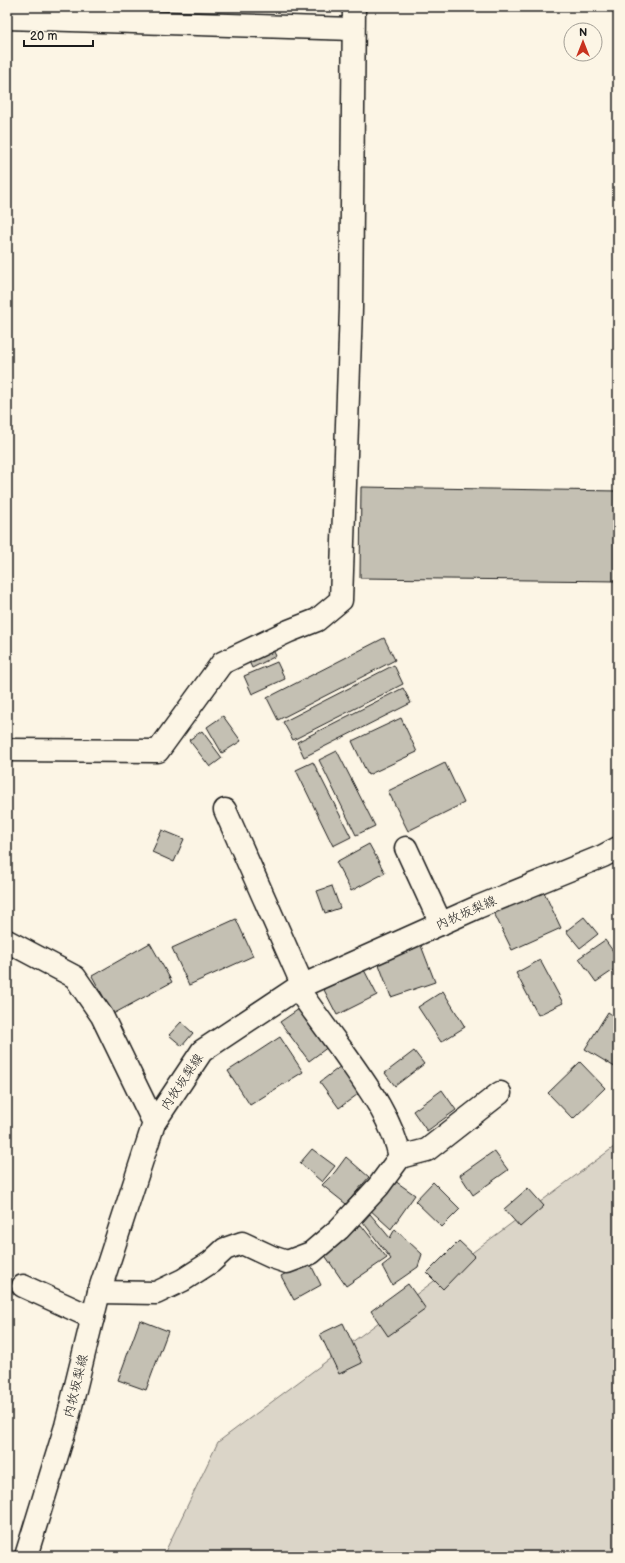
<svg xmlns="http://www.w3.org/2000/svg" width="625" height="1563" font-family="'Balsamiq Sans','Klee One',sans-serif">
<rect width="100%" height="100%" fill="#fcf5e5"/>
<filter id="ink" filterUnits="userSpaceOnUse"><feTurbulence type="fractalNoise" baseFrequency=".025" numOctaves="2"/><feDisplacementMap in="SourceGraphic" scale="8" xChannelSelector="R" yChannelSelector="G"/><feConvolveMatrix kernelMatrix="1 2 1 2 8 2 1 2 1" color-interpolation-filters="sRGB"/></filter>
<g filter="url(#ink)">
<path fill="#dbd5c8" stroke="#7c7872" d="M618 1144V1556H163L218 1442Z"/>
<g fill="#c4c0b3" stroke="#1c1c1c">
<path d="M361 487 618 491V581L360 578Z"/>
<path d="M384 638 395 660 278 720 267 698Z"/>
<path d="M270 644 276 656 252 668 246 655Z"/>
<path d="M277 662 285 679 252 694 244 676Z"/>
<path d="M394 665 403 684 293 740 283 722Z"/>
<path d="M403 688 411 703 304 757 297 742Z"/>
<path d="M223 716 241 741 222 753 207 727Z"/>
<path d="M401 718 417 752 368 775 352 741Z"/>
<path d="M202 731 222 758 210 767 189 740Z"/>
<path d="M337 751 375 826 356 835 319 760Z"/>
<path d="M313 762 351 837 333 846 296 770Z"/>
<path d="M445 763 464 803 408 831 388 791Z"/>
<path d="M162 830 184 839 174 862 152 852Z"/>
<path d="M369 844 385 873 351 891 336 862Z"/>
<path d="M332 886 340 908 325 913 317 891Z"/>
<path d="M543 890 561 928 512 950 494 913Z"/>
<path d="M584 917 598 934 580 948 566 931Z"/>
<path d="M236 919 253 956 189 985 172 948Z"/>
<path d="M605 940 618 958V967L596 982 579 958Z"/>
<path d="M150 943 172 982 113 1014 92 976Z"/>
<path d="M420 943 435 982 391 997 377 959Z"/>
<path d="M540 960 563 1003 538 1015 516 973Z"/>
<path d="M362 966 377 995 337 1015 322 986Z"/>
<path d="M443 991 465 1027 441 1042 418 1007Z"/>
<path d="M299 1009 328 1047 309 1061 280 1022Z"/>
<path d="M608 1012 618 1019V1069L585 1049Z"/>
<path d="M181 1022 193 1033 182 1046 169 1035Z"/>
<path d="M280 1037 303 1072 250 1105 228 1071Z"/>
<path d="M414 1051 424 1064 395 1086 385 1073Z"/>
<path d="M580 1062 605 1088 573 1119 548 1093Z"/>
<path d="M341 1066 361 1092 339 1108 320 1082Z"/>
<path d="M442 1090 456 1110 427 1131 413 1111Z"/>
<path d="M312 1149 335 1166 322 1182 300 1163Z"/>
<path d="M494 1151 508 1170 473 1195 460 1175Z"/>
<path d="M346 1157 369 1177 346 1204 322 1185 335 1172Z"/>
<path d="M395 1181 415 1195 391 1229 368 1208Z"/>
<path d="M433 1182 460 1209 442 1227 415 1201Z"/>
<path d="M528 1188 544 1206 520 1227 504 1209Z"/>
<path d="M370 1214 390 1238 395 1229 422 1254 418 1267 392 1285 382 1266 391 1259 363 1222Z"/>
<path d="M361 1225 387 1258 346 1286 324 1254Z"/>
<path d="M459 1241 475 1256 443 1289 427 1273Z"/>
<path d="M309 1261 321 1285 294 1300 281 1276Z"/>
<path d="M408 1284 426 1309 388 1336 371 1311Z"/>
<path d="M140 1320 168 1331 146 1390 118 1380Z"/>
<path d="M343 1323 362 1363 339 1374 320 1334Z"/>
</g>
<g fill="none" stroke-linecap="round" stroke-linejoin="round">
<g stroke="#1c1c1c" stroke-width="25">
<g id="minor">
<path d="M7 18 353 29"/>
<path d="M7 750 158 751 222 663 289 631 317 620 341 600 351 308 354 7"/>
<path d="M225 810 303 986"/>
<path d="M406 848 441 924"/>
<path d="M7 941 75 977 102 1016 154 1123"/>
<path d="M400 1157 427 1150 500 1093"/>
<path d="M23 1286 93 1318"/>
<path d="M99 1292 156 1293 183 1280 211 1262 225 1249 242 1243 272 1257 287 1262 311 1253 339 1229 378 1187 400 1157C392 1118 365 1083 342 1050 327 1030 312 1009 297 988"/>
</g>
</g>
<g stroke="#1c1c1c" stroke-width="25">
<path id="secondary" d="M26 1556 66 1426 99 1292 154 1123 202 1051 297 988 478 907 603 856 618 848"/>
</g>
<use href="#minor" stroke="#fcf5e5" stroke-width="22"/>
<use href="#secondary" stroke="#fcf5e5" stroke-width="22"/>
</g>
</g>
<g text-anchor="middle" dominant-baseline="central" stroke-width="3.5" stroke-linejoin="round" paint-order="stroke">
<g font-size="13" fill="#1c1c1c" stroke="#fcf5e5">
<text transform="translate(466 913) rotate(-24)">内牧坂梨線</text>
<text transform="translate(182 1082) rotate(-56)">内牧坂梨線</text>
<text transform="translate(76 1386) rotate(-76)">内牧坂梨線</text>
</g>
</g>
<rect width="625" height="1563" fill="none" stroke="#fcf5e5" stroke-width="24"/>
<rect x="12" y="12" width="601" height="1539" fill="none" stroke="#1c1c1c" stroke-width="1.5" filter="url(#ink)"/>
<g transform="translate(583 42)"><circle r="19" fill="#fcf5e5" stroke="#a29e95"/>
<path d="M0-3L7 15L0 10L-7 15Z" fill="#c8321e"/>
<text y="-6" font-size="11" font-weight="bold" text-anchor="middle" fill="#1c1c1c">N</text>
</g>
<path d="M24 40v6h69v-6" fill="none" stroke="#1c1c1c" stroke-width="2"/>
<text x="30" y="40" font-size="12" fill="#1c1c1c" stroke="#fcf5e5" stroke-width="3" paint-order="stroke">20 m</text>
</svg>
